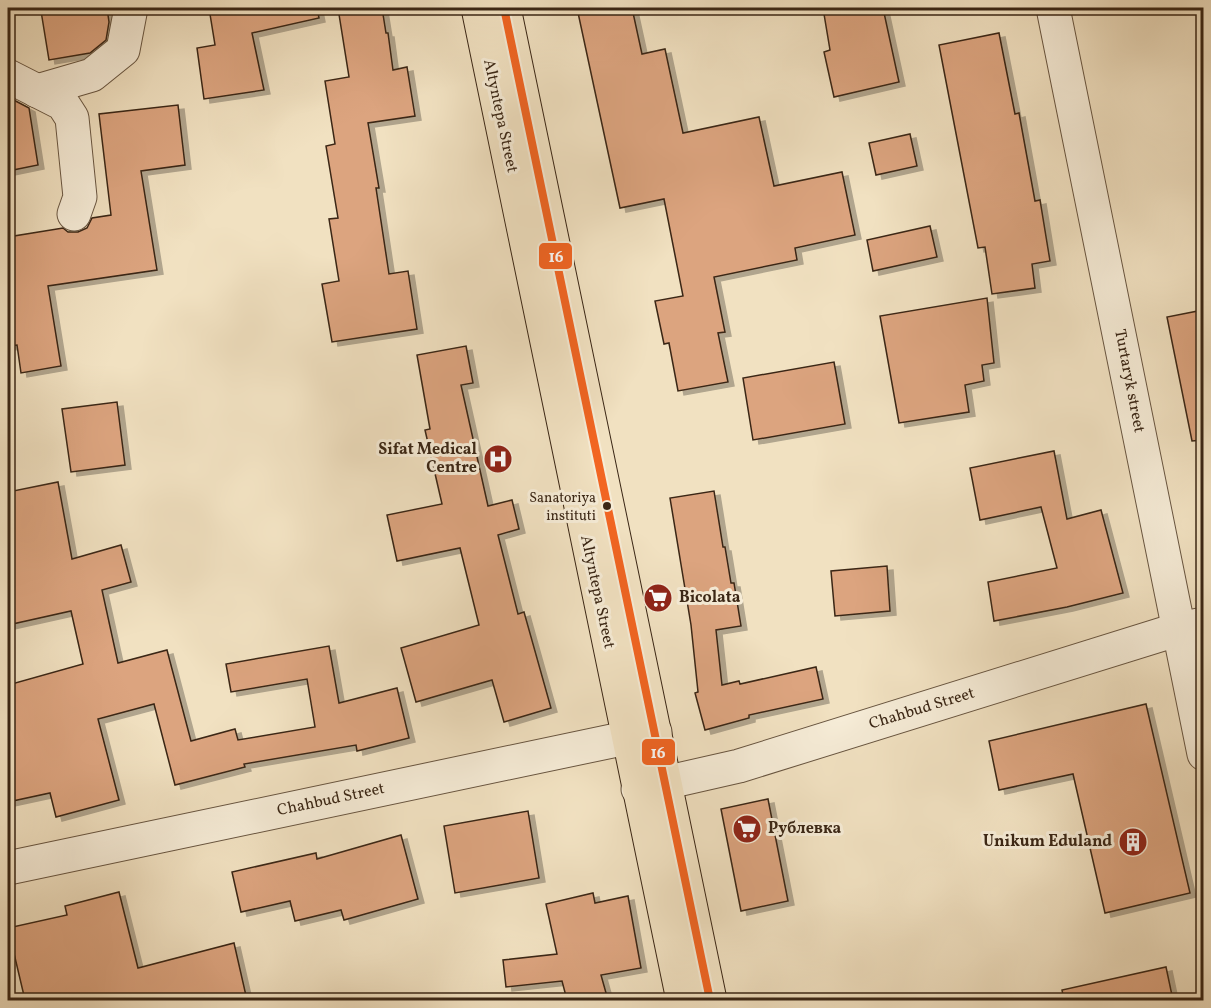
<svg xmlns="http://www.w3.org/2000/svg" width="1211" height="1008" font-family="Vollkorn,serif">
<defs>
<filter id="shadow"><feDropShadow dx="6" dy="4" stdDeviation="0" flood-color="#0004"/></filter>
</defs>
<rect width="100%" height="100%" fill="#f1e1c1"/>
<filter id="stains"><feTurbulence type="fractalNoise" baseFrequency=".00333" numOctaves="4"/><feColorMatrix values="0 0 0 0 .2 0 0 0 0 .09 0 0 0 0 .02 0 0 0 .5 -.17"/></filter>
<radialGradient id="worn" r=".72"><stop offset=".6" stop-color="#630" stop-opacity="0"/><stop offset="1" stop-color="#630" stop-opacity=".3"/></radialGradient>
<g fill="#dca47f" stroke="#3a2615" stroke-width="1.5" filter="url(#shadow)">
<path d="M62 8H107L109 22 106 40 90 53 49 60 41 11Z"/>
<path d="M209 8H317L319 18 252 33 264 90 204 99 197 48 215 45Z"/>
<path d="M338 8H382L386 33H388L393 70 407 67 415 116 368 123 379 188H376L389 274 408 271 417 329 332 342 322 284 339 281 329 219 338 218 326 146 335 144 325 81 349 77Z"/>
<path d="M577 8H632L642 54 665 49 683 133 759 117 774 186 842 172 855 235 795 248 797 260 714 277 725 332 718 333 728 382 678 391 669 343 664 344 655 301 683 296 664 199 620 208Z"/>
<path d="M823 8H883L899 82 834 97 824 52 830 50Z"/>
<path d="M999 33 1015 114 1019 113 1035 201 1040 200 1050 261 1032 264 1035 288 992 294 985 247 978 248 939 45Z"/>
<path d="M8 97 29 108 38 165 8 171Z"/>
<path d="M178 105 185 165 141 171 157 270 48 286 61 366 21 373 17 345 8 346V237L63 228 68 232H78L87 228 92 218 111 215 99 114Z"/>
<path d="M910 134 917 166 876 175 869 143Z"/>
<path d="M930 226 937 257 873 271 867 240Z"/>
<path d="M987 298 994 363 982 365 984 381 965 385 969 412 899 423 880 316Z"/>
<path d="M1203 310V440L1192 441 1167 317Z"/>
<path d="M466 346 473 383 461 385 488 506 512 500 519 529 498 535 518 614 524 612 551 708 504 722 492 680 416 702 401 648 479 625 460 548 397 561 387 515 442 504 425 430 430 429 417 355Z"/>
<path d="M834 362 845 424 753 440 743 378Z"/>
<path d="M117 402 125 465 71 472 62 409Z"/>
<path d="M1054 451 1067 519 1101 510 1123 593 1067 607 994 621 988 582 1057 568 1041 507 980 520 970 468Z"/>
<path d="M58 482 72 559 121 545 131 582 102 590 118 663 167 650 191 741 235 729 238 740 315 727 307 679 231 692 226 664 329 646 339 703 397 688 409 738 357 751 356 745 244 764 245 767 175 785 154 704 98 719 119 800 56 817 50 793 8 802V685L83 664 71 611 8 625V492Z"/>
<path d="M714 491 723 547H725L731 583H734L741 626 716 630 722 685 739 681 740 684 816 667 823 699 749 715V718L705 730 695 693 698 692 691 625 670 498Z"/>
<path d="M887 566 890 611 835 616 831 571Z"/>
<path d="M1146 704 1190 893 1105 913 1073 774 999 790 989 741Z"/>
<path d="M768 799 788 901 741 911 721 809Z"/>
<path d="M528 811 539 878 455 893 444 826Z"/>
<path d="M401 835 418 899 344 920 341 910 295 921 290 901 241 912 232 872 316 853 317 859Z"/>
<path d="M119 892 138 968 234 943 247 1000H25L8 928 67 915 65 906Z"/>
<path d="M593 893 595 903 628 896 641 968 601 975 608 1000H567L562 981 506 987 503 960 557 954 546 904Z"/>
<path d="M1166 967 1173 1000H1064L1062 990Z"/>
</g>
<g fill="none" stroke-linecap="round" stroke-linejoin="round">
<g stroke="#685540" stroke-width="35">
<g id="minor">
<path d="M1053 8 1204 754"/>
<path d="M8 76 63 104 72 118 80 197 74 214"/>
<path d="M37 91 92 75 123 50 131 8"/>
<path d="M638 789 739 766 1179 629 1204 624"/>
<path d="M8 868 655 732"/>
</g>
</g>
<g stroke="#3a2615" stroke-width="35">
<g id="major">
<path d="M478 8 683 1000"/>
<path d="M504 8 710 1000"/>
</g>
</g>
<use href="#minor" stroke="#f6ecd7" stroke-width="33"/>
<use href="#major" stroke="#f1e1c1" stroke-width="33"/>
<g stroke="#f6ecd7" stroke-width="12">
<path id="bus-1" d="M504 8 710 1000"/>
</g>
<use href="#bus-1" stroke="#f26522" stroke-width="8"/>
</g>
<defs>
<g id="hospital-disc" transform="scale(1.5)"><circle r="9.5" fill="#8f2418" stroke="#f6ecd7"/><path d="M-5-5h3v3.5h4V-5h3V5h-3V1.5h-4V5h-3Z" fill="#fff"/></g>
<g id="supermarket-disc" transform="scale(1.5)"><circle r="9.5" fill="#8f2418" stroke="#f6ecd7"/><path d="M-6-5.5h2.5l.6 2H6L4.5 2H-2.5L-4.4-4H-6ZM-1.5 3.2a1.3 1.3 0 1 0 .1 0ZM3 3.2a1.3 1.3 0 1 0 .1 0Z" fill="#fff"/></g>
<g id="building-disc" transform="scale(1.5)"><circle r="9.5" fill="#8f2418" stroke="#f6ecd7"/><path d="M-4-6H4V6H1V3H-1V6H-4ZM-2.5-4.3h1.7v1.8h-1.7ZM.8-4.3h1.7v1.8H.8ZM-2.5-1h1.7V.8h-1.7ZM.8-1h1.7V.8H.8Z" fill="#fff"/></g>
</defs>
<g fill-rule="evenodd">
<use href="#hospital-disc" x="498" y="459"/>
<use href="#supermarket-disc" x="658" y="598"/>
<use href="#supermarket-disc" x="747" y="829"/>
<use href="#building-disc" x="1133" y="842"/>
</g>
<circle fill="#3a2615" stroke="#f6ecd7" stroke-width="2" cx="607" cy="506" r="5"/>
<g text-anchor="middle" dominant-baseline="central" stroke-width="6" stroke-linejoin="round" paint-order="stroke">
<g font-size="14" fill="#3a2615" stroke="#f6ecd7" text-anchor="end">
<text x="596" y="498">Sanatoriya<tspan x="596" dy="18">instituti</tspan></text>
</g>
<g font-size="16" fill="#3a2615" stroke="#f6ecd7">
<text transform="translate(500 116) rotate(78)">Altyntepa Street</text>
<text transform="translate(1129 381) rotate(79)">Turtaryk street</text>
<text transform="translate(597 592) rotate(78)">Altyntepa Street</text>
<text transform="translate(922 709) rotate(-17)">Chahbud Street</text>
<text transform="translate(331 800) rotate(-12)">Chahbud Street</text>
</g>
<g font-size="16" font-weight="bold" fill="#3a2615" stroke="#f6ecd7" text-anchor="end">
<text x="477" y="450">Sifat Medical<tspan x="477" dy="18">Centre</tspan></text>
<text x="679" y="598" text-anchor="start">Bicolata</text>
<text x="768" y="829" text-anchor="start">Рублевка</text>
<text x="1112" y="842">Unikum Eduland</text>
</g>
</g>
<g stroke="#f6ecd7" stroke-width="2">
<rect x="538" y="242" width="35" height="28" rx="6" fill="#f26522"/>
<rect x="641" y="738" width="35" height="28" rx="6" fill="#f26522"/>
</g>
<g font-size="16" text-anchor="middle" font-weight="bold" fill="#fff">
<text x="556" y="262">16</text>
<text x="658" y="758">16</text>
</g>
<rect width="1211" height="1008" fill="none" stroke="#f1e1c1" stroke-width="30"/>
<rect x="9" y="9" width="1193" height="990" fill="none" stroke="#3a2615" stroke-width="3"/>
<rect x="15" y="15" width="1181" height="978" fill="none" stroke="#3a2615" stroke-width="1.5"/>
<rect width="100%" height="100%" filter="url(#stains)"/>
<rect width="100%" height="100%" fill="url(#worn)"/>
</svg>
